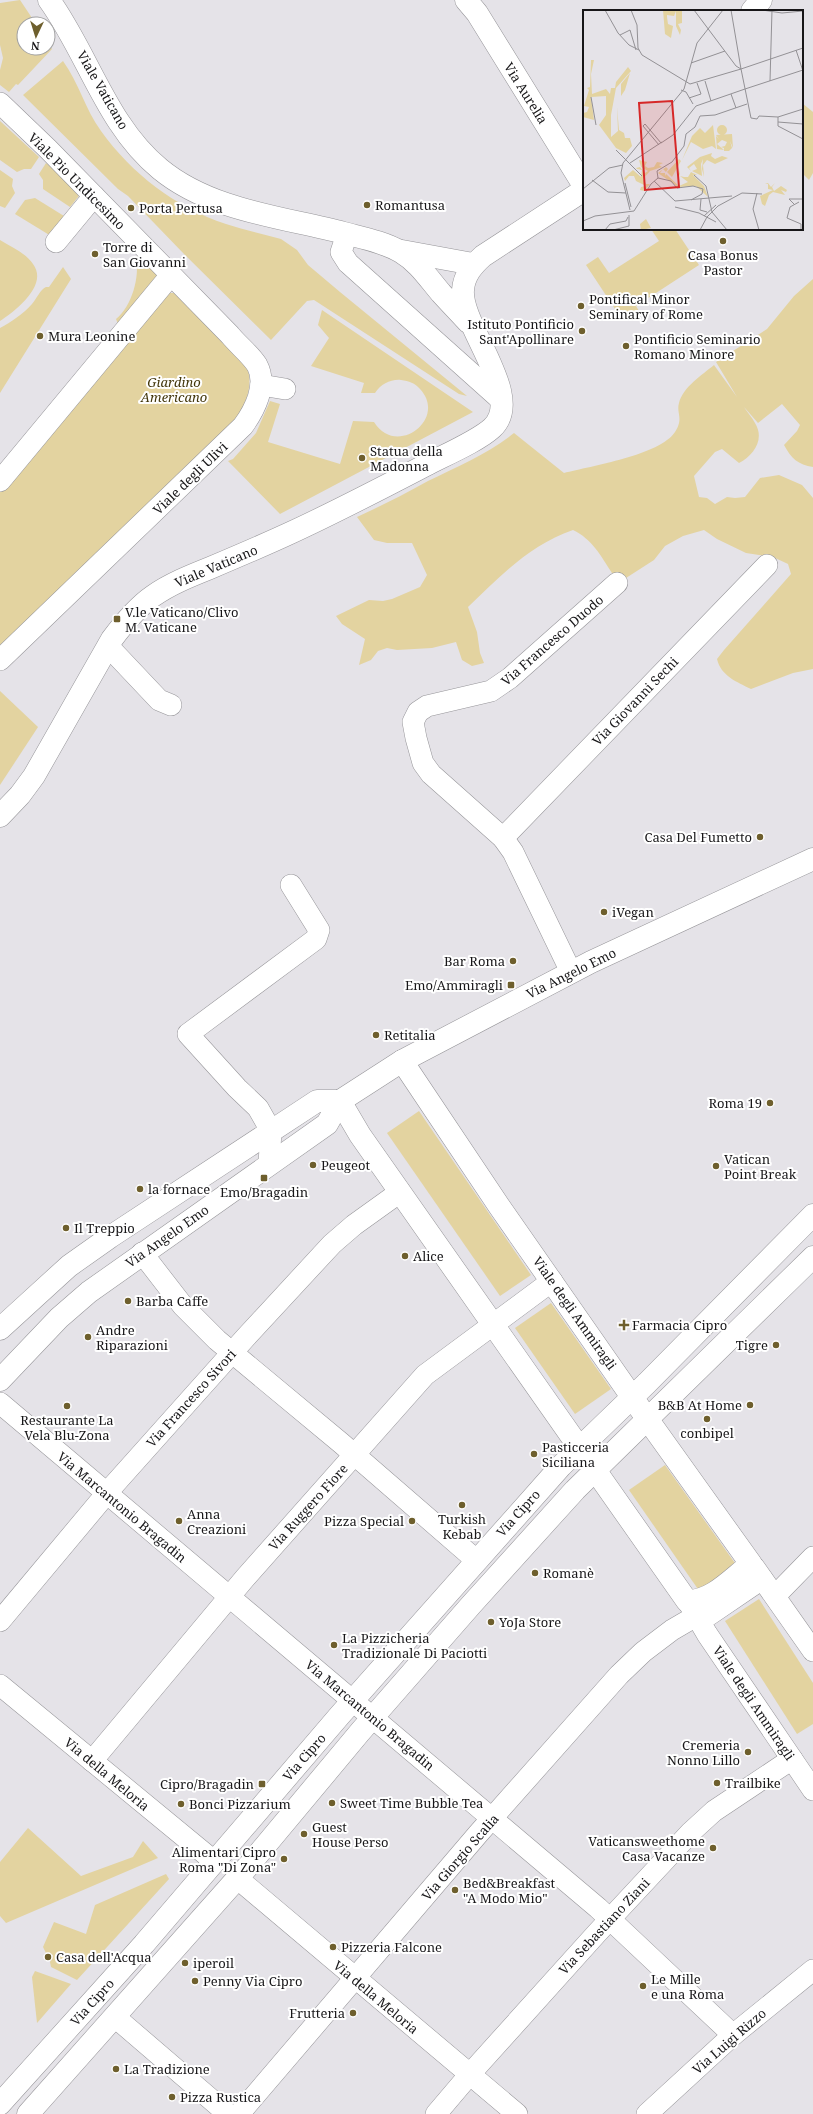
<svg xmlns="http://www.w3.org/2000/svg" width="813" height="2114" font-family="'Noto Serif',serif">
<rect width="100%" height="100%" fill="#e5e3e8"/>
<g fill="#e3d3a0">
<path d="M20 0 36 24H24V48H48V43L52 49 18 85 16 84 9 92 0 85V70L3 58 0 45V3Z"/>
<path d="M63 61C79 83 85 109 101 131 132 174 175 207 226 224 244 230 263 234 281 239L297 250 308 265 340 292 467 396 459 394 314 300 307 301 271 340 184 254 128 196 118 189 23 95Z"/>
<path d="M802 103 813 112V173L809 180 802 173Z"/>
<path d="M0 121 39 157 31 169H24L17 172 0 160Z"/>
<path d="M46 163 82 192 70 207 43 189V180L39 174Z"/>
<path d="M0 170 13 179 12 186 15 193 5 208 0 206Z"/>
<path d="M35 198 64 216 51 236 15 214 25 200Z"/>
<path d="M651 229H675L699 265 636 306 639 311 623 321 586 265 598 257 609 273 659 241Z"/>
<path d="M0 240C11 247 26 253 33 264 49 285 15 311 0 321Z"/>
<path d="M140 256 159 277 118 324 116 319C132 306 140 277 136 257Z"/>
<path d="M63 267 71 279 0 393V328C11 322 23 314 32 304 37 298 40 290 46 287H49Z"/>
<path d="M813 279V467C798 465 791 458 784 445L797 431 800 425 782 404 758 423 744 407C747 412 752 417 755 423 765 439 754 455 739 463L722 449 715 452 694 476 699 497 707 498 715 504 727 497 735 498 745 497 760 478 779 475 802 485 813 498V669L793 673 751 689C737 682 721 676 717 659L724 650 791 574 788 564 773 557 746 553 717 539 704 530 683 536 665 546 654 560 626 578 612 573C601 556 592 539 573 530 530 545 500 576 468 607L477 632 480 653 484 663 472 666 462 660 456 642 432 648 397 650 387 648 378 651 371 660 359 665 365 639 342 624 336 616 369 600 383 601 392 599 420 587 427 575 412 543H387L374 540 357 517C381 506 405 494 428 481 458 466 488 454 514 433L564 473C591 466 660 455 675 432 684 418 676 413 679 403 683 387 702 375 714 365L737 397 716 362 767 329 794 296Z"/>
<path d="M169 293H176L188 303 248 369C252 388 247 399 239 416L68 583 0 645V492Z"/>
<path d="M322 310 473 412 280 514 228 461 233 459 256 433 270 401 280 404 268 442 340 464 353 421 374 422C396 458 448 419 420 389 415 383 409 381 401 380 391 379 381 384 375 393H361L364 383 311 366 329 338 318 325Z"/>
<path d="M0 691 38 727 0 785Z"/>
<path d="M419 1111 531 1275 500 1296 387 1133Z"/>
<path d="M551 1303 611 1389 575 1414 515 1328Z"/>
<path d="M665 1465 737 1566 700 1592 629 1490Z"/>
<path d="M759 1599 813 1683V1724L797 1734 725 1621Z"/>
<path d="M28 1828 81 1876 133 1857 143 1841 158 1858 6 1923 0 1916V1862Z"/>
<path d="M166 1874 169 1879 77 1980 51 1967 50 1962 53 1955 46 1953 43 1947 54 1922 86 1934 95 1905Z"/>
<path d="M35 1971 71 1984 37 2023 32 1977Z"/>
</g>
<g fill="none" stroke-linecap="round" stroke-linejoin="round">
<g stroke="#969599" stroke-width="22">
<g id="street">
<path d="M0 103 48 149 230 335C238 345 250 354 257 365 268 385 254 411 243 426L0 660"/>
<path d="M347 234 341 252 348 263 500 399"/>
<path d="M56 242 94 196"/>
<path d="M261 385 285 389"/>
<path d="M0 481 171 275"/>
<path d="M108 646 159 700 171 705"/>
<path d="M503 838 767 565"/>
<path d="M571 972 513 852 503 838 431 774 423 763 416 738 413 722 418 712 427 706 491 691 510 678 617 583"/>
<path d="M269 1164 271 1131 258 1108 237 1088 188 1034 316 939 319 930 291 885"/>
<path d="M142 1253 183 1306 217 1340 341 1443 476 1560"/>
<path d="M0 1403 598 1908 733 2035"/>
<path d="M754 1567 813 1651"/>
<path d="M775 1596 813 1557"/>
<path d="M690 1605 707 1634 813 1790"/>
<path d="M0 1621 112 1487 246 1337 332 1244 354 1225 400 1192"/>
<path d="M0 1685 215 1862"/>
<path d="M92 1761 245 1578 425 1375 552 1281"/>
<path d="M237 1878 517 2114"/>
<path d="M115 2017 228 2114"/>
<path d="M239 2114 478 1834 619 1675 643 1652 672 1630 696 1616 709 1615 762 1579"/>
<path d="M436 2114 470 2074 597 1933 691 1832 714 1811 792 1759"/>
<path d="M647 2114 733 2035 813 1970"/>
</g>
</g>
<g stroke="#969599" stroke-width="23">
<g id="secondary">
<path d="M49 0C88 54 107 126 160 169 211 211 283 217 344 233 363 238 384 242 401 252 418 262 429 279 441 293 450 303 459 312 468 322"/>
<path d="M466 0 477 13 584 186"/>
<path d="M752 11 761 0"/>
<path d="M402 251 473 264"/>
<path d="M0 816 20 795 34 776 112 639C124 623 137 607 153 596 170 584 190 576 210 568 236 557 262 546 288 534 334 513 380 489 426 465 443 456 478 441 492 428 526 397 460 326 463 290 464 275 473 265 483 256L584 190"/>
<path d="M340 1101 360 1135 687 1601C712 1602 733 1577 751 1564L648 1420 499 1206 402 1061"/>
<path d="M0 1329 69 1266 110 1237 317 1101H340"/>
<path d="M0 1380 59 1318 89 1292 327 1124 340 1101 402 1061 591 962 813 859"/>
</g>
</g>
<g stroke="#969599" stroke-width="23">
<g id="primary">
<path d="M0 2104 144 1944 340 1715 561 1466 647 1383 813 1215"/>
<path d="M28 2114 250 1864 360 1732 471 1605 575 1490 813 1257"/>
</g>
</g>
<use href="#street" stroke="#fff" stroke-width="21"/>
<use href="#secondary" stroke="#fff" stroke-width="22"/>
<use href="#primary" stroke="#fff" stroke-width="22"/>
</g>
<g fill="#6e5f2d" stroke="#fff" stroke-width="1.5">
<circle cx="367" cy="205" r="4"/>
<circle cx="131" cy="208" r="4"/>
<circle cx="723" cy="241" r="4"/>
<circle cx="95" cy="254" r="4"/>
<circle cx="581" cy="306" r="4"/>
<circle cx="582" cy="331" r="4"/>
<circle cx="40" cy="336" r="4"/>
<circle cx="626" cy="346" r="4"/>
<circle cx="362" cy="458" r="4"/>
<rect x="113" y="615" width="8" height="8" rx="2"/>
<circle cx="760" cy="837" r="4"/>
<circle cx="604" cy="912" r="4"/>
<circle cx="513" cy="961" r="4"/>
<rect x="507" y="981" width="8" height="8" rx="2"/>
<circle cx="376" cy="1035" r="4"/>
<circle cx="770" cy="1103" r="4"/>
<circle cx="313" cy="1165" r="4"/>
<circle cx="716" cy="1166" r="4"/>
<rect x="260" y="1174" width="8" height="8" rx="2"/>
<circle cx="140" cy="1189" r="4"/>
<circle cx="66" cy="1228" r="4"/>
<circle cx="405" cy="1256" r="4"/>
<circle cx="128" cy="1301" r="4"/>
<path d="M622 1319h4v4h4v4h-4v4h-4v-4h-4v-4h4z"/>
<circle cx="88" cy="1337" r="4"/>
<circle cx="776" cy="1345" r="4"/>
<circle cx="750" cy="1405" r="4"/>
<circle cx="67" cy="1406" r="4"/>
<circle cx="707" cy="1419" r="4"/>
<circle cx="534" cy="1454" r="4"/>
<circle cx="462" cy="1505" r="4"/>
<circle cx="179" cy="1521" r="4"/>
<circle cx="412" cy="1521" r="4"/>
<circle cx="535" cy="1573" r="4"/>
<circle cx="491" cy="1622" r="4"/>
<circle cx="334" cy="1645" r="4"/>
<circle cx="748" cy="1752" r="4"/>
<circle cx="717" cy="1783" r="4"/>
<rect x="258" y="1780" width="8" height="8" rx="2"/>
<circle cx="332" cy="1803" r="4"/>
<circle cx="181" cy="1804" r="4"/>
<circle cx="304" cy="1834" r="4"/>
<circle cx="713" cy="1848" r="4"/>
<circle cx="284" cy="1859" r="4"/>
<circle cx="455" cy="1890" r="4"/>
<circle cx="333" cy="1947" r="4"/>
<circle cx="48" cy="1957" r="4"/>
<circle cx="185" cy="1963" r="4"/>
<circle cx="195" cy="1981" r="4"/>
<circle cx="643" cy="1986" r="4"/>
<circle cx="353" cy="2013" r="4"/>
<circle cx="116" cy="2069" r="4"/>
<circle cx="172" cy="2097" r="4"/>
</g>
<g text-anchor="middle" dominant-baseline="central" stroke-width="4" stroke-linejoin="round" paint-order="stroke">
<g font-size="13" fill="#171618" stroke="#fff">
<text transform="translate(103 90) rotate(60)">Viale Vaticano</text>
<text transform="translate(526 93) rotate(58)">Via Aurelia</text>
<text transform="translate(77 181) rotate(45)">Viale Pio Undicesimo</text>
<text transform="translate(190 478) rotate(-44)">Viale degli Ulivi</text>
<text transform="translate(216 566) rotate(-23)">Viale Vaticano</text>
<text transform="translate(552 640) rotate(-41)">Via Francesco Duodo</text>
<text transform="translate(635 701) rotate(-46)">Via Giovanni Sechi</text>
<text transform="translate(571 973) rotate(-26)">Via Angelo Emo</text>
<text transform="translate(167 1236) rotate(-35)">Via Angelo Emo</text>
<text transform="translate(575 1313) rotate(55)">Viale degli Ammiragli</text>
<text transform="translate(191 1398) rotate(-48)">Via Francesco Sivori</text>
<text transform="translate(122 1507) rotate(40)">Via Marcantonio Bragadin</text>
<text transform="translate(308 1507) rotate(-48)">Via Ruggero Fiore</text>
<text transform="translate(518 1513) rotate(-48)">Via Cipro</text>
<text transform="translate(754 1703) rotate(56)">Viale degli Ammiragli</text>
<text transform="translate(370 1715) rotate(40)">Via Marcantonio Bragadin</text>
<text transform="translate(304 1757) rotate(-49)">Via Cipro</text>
<text transform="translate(107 1774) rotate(40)">Via della Meloria</text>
<text transform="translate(460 1857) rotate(-49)">Via Giorgio Scalia</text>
<text transform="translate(604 1926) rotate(-47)">Via Sebastiano Ziani</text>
<text transform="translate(376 1997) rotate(40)">Via della Meloria</text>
<text transform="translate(92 2002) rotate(-48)">Via Cipro</text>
<text transform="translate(729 2041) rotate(-41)">Via Luigi Rizzo</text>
</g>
<g font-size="13" fill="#171618" stroke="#fff" text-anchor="start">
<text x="375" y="205">Romantusa</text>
<text x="139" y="208">Porta Pertusa</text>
<text x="103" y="247">Torre di<tspan x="103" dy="15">San Giovanni</tspan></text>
<text x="723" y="255" text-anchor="middle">Casa Bonus<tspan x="723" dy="15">Pastor</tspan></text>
<text x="589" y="299">Pontifical Minor<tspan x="589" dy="15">Seminary of Rome</tspan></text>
<text x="574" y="324" text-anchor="end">Istituto Pontificio<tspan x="574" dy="15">Sant'Apollinare</tspan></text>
<text x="48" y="336">Mura Leonine</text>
<text x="634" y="339">Pontificio Seminario<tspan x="634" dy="15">Romano Minore</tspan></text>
<text x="370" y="451">Statua della<tspan x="370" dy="15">Madonna</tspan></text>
<text x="125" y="612">V.le Vaticano/Clivo<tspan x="125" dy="15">M. Vaticane</tspan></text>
<text x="752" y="837" text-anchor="end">Casa Del Fumetto</text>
<text x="612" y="912">iVegan</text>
<text x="505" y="961" text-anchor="end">Bar Roma</text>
<text x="503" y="985" text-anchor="end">Emo/Ammiragli</text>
<text x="384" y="1035">Retitalia</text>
<text x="762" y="1103" text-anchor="end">Roma 19</text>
<text x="724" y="1159">Vatican<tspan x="724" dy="15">Point Break</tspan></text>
<text x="321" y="1165">Peugeot</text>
<text x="148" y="1189">la fornace</text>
<text x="264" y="1192" text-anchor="middle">Emo/Bragadin</text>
<text x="74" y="1228">Il Treppio</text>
<text x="413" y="1256">Alice</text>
<text x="136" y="1301">Barba Caffe</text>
<text x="632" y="1325">Farmacia Cipro</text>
<text x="96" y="1330">Andre<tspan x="96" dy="15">Riparazioni</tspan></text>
<text x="768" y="1345" text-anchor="end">Tigre</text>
<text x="742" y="1405" text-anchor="end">B&amp;B At Home</text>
<text x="67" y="1420" text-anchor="middle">Restaurante La<tspan x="67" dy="15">Vela Blu-Zona</tspan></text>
<text x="707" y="1433" text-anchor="middle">conbipel</text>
<text x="542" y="1447">Pasticceria<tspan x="542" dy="15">Siciliana</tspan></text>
<text x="187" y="1514">Anna<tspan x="187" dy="15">Creazioni</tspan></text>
<text x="462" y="1519" text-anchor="middle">Turkish<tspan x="462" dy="15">Kebab</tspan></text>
<text x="404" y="1521" text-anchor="end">Pizza Special</text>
<text x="543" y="1573">Romanè</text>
<text x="499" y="1622">YoJa Store</text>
<text x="342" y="1638">La Pizzicheria<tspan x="342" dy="15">Tradizionale Di Paciotti</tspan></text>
<text x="740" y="1745" text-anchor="end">Cremeria<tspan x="740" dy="15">Nonno Lillo</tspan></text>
<text x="725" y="1783">Trailbike</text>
<text x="254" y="1784" text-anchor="end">Cipro/Bragadin</text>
<text x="340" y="1803">Sweet Time Bubble Tea</text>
<text x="189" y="1804">Bonci Pizzarium</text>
<text x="312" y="1827">Guest<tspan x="312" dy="15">House Perso</tspan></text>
<text x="705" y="1841" text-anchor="end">Vaticansweethome<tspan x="705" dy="15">Casa Vacanze</tspan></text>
<text x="276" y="1852" text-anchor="end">Alimentari Cipro<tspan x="276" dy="15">Roma "Di Zona"</tspan></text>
<text x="463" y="1883">Bed&amp;Breakfast<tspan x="463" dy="15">"A Modo Mio"</tspan></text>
<text x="341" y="1947">Pizzeria Falcone</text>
<text x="56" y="1957">Casa dell'Acqua</text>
<text x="193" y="1963">iperoil</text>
<text x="651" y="1979">Le Mille<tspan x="651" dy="15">e una Roma</tspan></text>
<text x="203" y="1981">Penny Via Cipro</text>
<text x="345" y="2013" text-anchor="end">Frutteria</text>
<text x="124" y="2069">La Tradizione</text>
<text x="180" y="2097">Pizza Rustica</text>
</g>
<g font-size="13" font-style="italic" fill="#42360b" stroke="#fff">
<text x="174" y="382">Giardino<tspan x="174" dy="15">Americano</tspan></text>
</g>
</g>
<g transform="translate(583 10)">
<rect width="220" height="220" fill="#e5e3e8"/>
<path d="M80 0H99V13L95 14 98 20 97 25 93 16V1L91 6 84 5V7L85 14 90 16 88 28 82 24ZM8 50H11L8 64 9 84 23 79 27 84 28 78H32L33 72 45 57 48 61 33 78 28 105V127L35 121 34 97 36 120 41 123 42 128H47L49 136 43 143 33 138 16 115 23 105V86L8 87 11 110 0 107V112V103L4 102 6 97 1 96 6 80 4 78 7 77ZM47 63 42 80 38 86V74ZM134 120a5 5 0 1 1 10 0a5 5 0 1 1-10 0ZM130 115 133 139 129 136 120 139 108 132 99 150 109 126 117 118 122 123ZM149 124 150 138 147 131 149 138 146 141H141V138L138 137 142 136 144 132 139 130 134 134 141 140 134 139 133 126 136 129 133 125ZM129 143 128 146 132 149 139 146 145 148 132 154 124 150 120 155 121 167 119 159 120 149 118 154 119 166 109 161 114 159 111 154 106 158 108 161 104 157 117 147ZM96 149 98 151 89 167 84 162ZM56 150 64 152 62 156 65 158 71 157 74 152 80 153 76 155 79 157 67 161 60 169 63 174H67L61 181 57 180 58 177 63 176 53 171 51 166H46L42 171 41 168 50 160 58 167 59 160 54 159 53 158 57 157 62 163 65 161 58 157ZM83 157 85 159 83 162 80 159 77 163H82V166L83 164 96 176 105 172 97 166 96 164 97 159V166L101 167H105L108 162 114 165H110L121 176 125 187 113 176 95 177 75 163ZM182 173H185L188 177 192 173 189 177 191 181 198 176 204 180 203 182 198 180 202 185 190 182 186 185 182 196 179 194 177 186 190 180 185 179V174ZM63 209 68 218 58 220 57 214Z" fill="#e3d3a0"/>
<path fill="none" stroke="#939195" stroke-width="1" d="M22 0 35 23 46 35 56 40M48 0 54 15 55 38 59 45 107 74 158 59 168 108 174 109 176 106 195 107 220 99M111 0 153 56 158 59M148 0 158 59M179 0 199 3 220 1M37 25 47 20 53 40M213 40 220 61M108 53 142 41M158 59 220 38M122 71 128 91M187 71 189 0M162 79 220 60M98 80 103 82 110 94M148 84 153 98M8 87 13 115M106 88 118 84 114 73M195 107V116L220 129M195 112 220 114M78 133 90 125 113 96 162 79M76 135 60 116 62 114 78 133M33 140 59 166M47 153 79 132M111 165 123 176 129 202 144 220M75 168 88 171 94 178 110 176 120 179 119 184 108 190M9 170 25 182 43 183M71 171 92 191 149 186M42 173 48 197M0 179 26 158 40 155M174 183 170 199 176 220M118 189 117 200 124 202M216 192 207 197 204 208 218 214V220M211 194 206 189H220M92 197 116 203 133 212M47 200 38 163 40 153 101 79 114 33 140 0M121 206 133 195M0 211 12 206 51 201 68 174 75 168 74 161 89 152 101 136 103 124 112 117 117 106 132 105 164 94M22 220 27 214 43 211 45 207M30 220 46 216V205M117 220 124 207 135 196 159 183 179 184"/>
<path fill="#d62828" fill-opacity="0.15" stroke="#d62828" stroke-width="2" d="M89 91 96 177 62 180 56 93Z"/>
<rect width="220" height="220" fill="none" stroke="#171618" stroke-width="2"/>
</g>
<g transform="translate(36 36) rotate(184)"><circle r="19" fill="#ffffff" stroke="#a2a2a3"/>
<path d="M0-3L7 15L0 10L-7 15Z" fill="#6e5f2d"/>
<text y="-6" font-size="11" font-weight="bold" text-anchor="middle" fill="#171618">N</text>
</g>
</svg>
